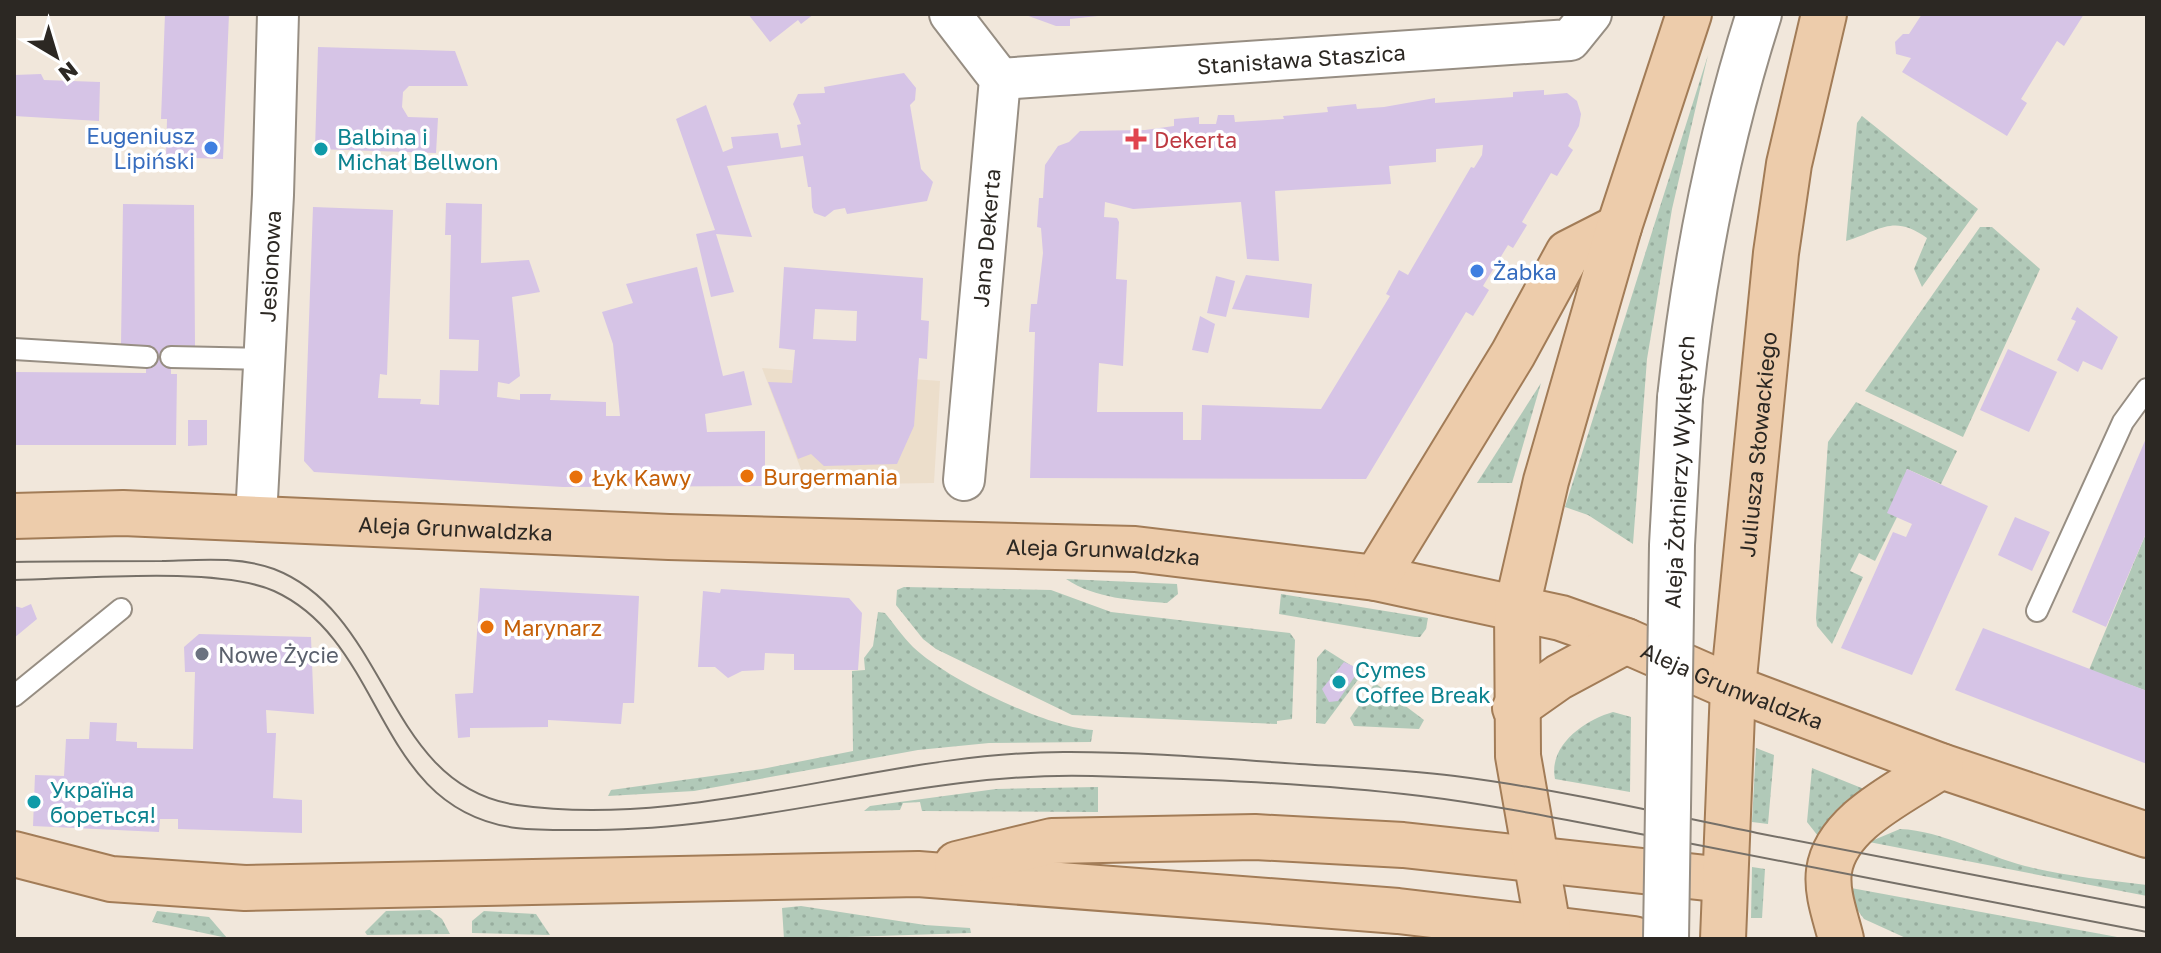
<svg xmlns="http://www.w3.org/2000/svg" width="2161" height="953" font-family="'Golos Text',sans-serif">
<defs>
<pattern id="grass-dots" width="8" height="8" patternUnits="userSpaceOnUse" patternTransform="scale(2)"><rect width="8" height="8" fill="#b1c9b8"/><path d="M2 2h.1M6 6h.1" fill="none" stroke="#98ad9e" stroke-width="1.8" stroke-linecap="round"/></pattern>
</defs>
<rect width="100%" height="100%" fill="#f1e7db"/>
<path fill="#ecdecb" d="M762 368 940 381 934 483 807 485Z"/>
<g fill="url(#grass-dots)">
<path d="M1708 55 1672 209 1647 359 1633 544 1588 515 1565 507Z"/>
<path d="M1862 116 1978 209 1922 287 1914 269 1927 238C1893 214 1882 230 1846 241L1857 123Z"/>
<path d="M1980 227H1992L2040 269 1963 437 1865 391Z"/>
<path d="M1541 383 1512 483H1477Z"/>
<path d="M1856 402 1957 451 1941 484 1907 469 1897 517 1875 561 1859 553 1850 571 1863 577 1832 644 1817 626 1816 618 1828 442Z"/>
<path d="M2147 531V691L2089 670Z"/>
<path d="M1066 579 1177 584 1178 594 1167 603C1132 600 1096 599 1066 579Z"/>
<path d="M904 587 1051 590 1111 612 1290 633 1295 640 1292 719 1277 721V724L1072 715 936 649 923 639 896 605 897 590Z"/>
<path d="M1281 594 1428 618 1426 629 1420 637H1415L1279 614Z"/>
<path d="M878 612 885 613C894 624 903 637 913 647 946 679 1048 728 1093 730L1091 742 989 743 918 750 694 791 608 796 611 790 762 769 853 751 852 671 865 670 864 658 873 646Z"/>
<path d="M1325 649 1363 673 1325 724 1316 723 1317 658Z"/>
<path d="M1375 683 1424 720 1419 729 1354 726 1350 718Z"/>
<path d="M1613 712 1631 717 1630 792 1555 779C1548 745 1585 720 1613 712Z"/>
<path d="M1756 748 1774 755 1768 824 1752 822Z"/>
<path d="M1812 768 1864 789 1835 811 1818 836 1807 822Z"/>
<path d="M1098 787V812L922 811 920 802 903 803 900 810 864 811 870 806 996 789Z"/>
<path d="M1900 829C1943 831 1983 855 2025 866 2065 876 2106 880 2147 885V896L1869 842Z"/>
<path d="M1752 867 1765 869 1762 918H1751Z"/>
<path d="M1851 888 2128 939H1908L1864 919 1853 904Z"/>
<path d="M801 906 925 925 970 928 971 933 784 939 782 908Z"/>
<path d="M430 910 442 919 450 934 367 935 365 932 386 911Z"/>
<path d="M157 911 209 917 227 938 152 922Z"/>
<path d="M484 911 536 914 550 935 472 933V921Z"/>
</g>
<g fill="#d6c4e6" fill-rule="evenodd">
<path d="M165 14H229L223 159 166 157 167 119H161Z"/>
<path d="M748 14H814L801 24 798 20 770 42Z"/>
<path d="M1023 14H1098V16L1070 19V26H1056Z"/>
<path d="M1922 14H2084L2064 46 2057 41 2021 99 2027 103 2007 136 1902 72 1911 58 1896 54 1895 42 1903 34H1909Z"/>
<path d="M318 47 455 51 468 86H409L403 92 402 107 408 117 438 118 436 153 315 149Z"/>
<path d="M904 73 916 88 915 100 910 105 921 169 933 182 927 201 847 214 845 208 834 210 825 217 814 213 812 207 811 187H808L803 156 727 166 752 237 716 234 734 292 711 297 696 234 715 230 676 119 706 105 723 152 733 148 731 137 778 133 781 148 801 145 797 125 801 124 793 104 798 94 825 93 824 87Z"/>
<path d="M41 74 44 80 100 82 99 121 14 116V75Z"/>
<path d="M1544 90V95L1567 93 1577 101 1581 114 1579 126 1568 146 1573 150 1557 176 1551 173 1522 222 1527 225 1513 248 1508 245 1483 286 1489 290 1483 300 1473 316 1466 312 1366 479 1030 478 1035 332H1029L1031 304H1037L1043 253 1041 228 1037 227 1039 198H1043L1045 165 1058 146 1069 142 1080 131 1145 130 1174 126V119L1199 117V124H1216L1218 115H1234L1235 122 1284 119 1283 116 1328 112 1327 107 1356 104 1357 109 1384 107 1435 98V103L1513 97V92ZM1483 145 1482 155 1474 168 1471 167 1408 275 1399 270 1386 294 1390 296 1321 409 1202 405 1201 440H1183V412H1097L1099 363 1123 366 1127 280 1116 279 1119 222 1117 218 1104 217 1105 202 1133 209 1241 202 1247 259 1279 261 1275 191 1391 184 1389 166 1436 162V149Z"/>
<path d="M446 203 482 204 481 263 529 260 540 292 512 297 520 376 509 384 498 382 497 397 520 400V394H551L550 400 606 402V416H620L613 344 602 312 633 303 626 284 697 267 723 376 744 371 752 405 705 414 707 432 765 431V486L563 487 314 472 304 461 313 207 393 210 387 375 380 374 378 398 421 399 420 404 439 405 440 370 478 371 479 340 449 339 451 235H445Z"/>
<path d="M123 204 194 205 195 346 171 345V374H177L176 445H14V372L146 373V345H121Z"/>
<path d="M784 267 923 278 921 320 929 321 927 359 919 358 914 426 897 464 824 466 811 454 798 459 768 382 792 383 795 350 779 348ZM815 309 857 311 856 341 813 339Z"/>
<path d="M1246 275 1312 284 1309 318 1232 309Z"/>
<path d="M1216 276 1235 281 1226 317 1207 313Z"/>
<path d="M2077 307 2118 337 2102 370 2083 361 2078 372 2057 360 2076 321 2071 319Z"/>
<path d="M1200 316 1215 324 1208 353 1192 350Z"/>
<path d="M2008 349 2057 372 2029 432 1980 410Z"/>
<path d="M188 420H207V445L188 446Z"/>
<path d="M2147 436V531L2106 627 2072 612Z"/>
<path d="M1907 469 1988 506 1912 675 1841 648 1893 532 1906 537 1912 524 1887 513Z"/>
<path d="M2015 517 2050 532 2032 571 1998 555Z"/>
<path d="M480 588 639 596 634 703H623L621 724 548 720V727L470 728V737L458 738 455 694 473 693Z"/>
<path d="M721 589 849 598 862 613 858 670H794V654L765 653 764 670 742 671 728 678 715 667H698L703 591 720 593Z"/>
<path d="M31 604 37 619 14 638V606L22 608Z"/>
<path d="M1983 628 2147 691V764L1955 690Z"/>
<path d="M199 634 311 637 314 714 266 710 267 733H276L273 798 302 800V833L178 829V819H160L159 832 33 826 35 775 64 776 66 739H89L90 722 117 723 116 741 137 742V748L193 749 195 672H185L184 647Z"/>
<path d="M1344 662 1355 667V676L1338 701 1329 702 1322 689Z"/>
</g>
<g fill="none" stroke-linecap="round" stroke-linejoin="round">
<g stroke="#978e83" stroke-width="24">
<g id="service">
<path d="M14 349 147 357"/>
<path d="M171 357 263 359"/>
<path d="M2037 611 2123 422 2147 389"/>
<path d="M14 696 121 609"/>
</g>
</g>
<g stroke="#978e83" stroke-width="44">
<g id="minor">
<path d="M950 14 1000 79 964 480"/>
<path id="s1" d="M1000 79 1570 40 1591 14"/>
<path id="s2" d="M256 518 273 195 278 14"/>
</g>
</g>
<g stroke="#978e83" stroke-width="48">
<path id="secondary" d="M1680 398C1694 267 1719 139 1759 14"/>
</g>
<g stroke="#a27c57" stroke-width="48">
<g id="primary">
<path id="s3" d="M14 516 123 513 669 537 1135 549 1376 578 1561 618 1626 641 1733 688 1941 766 2147 835"/>
<path d="M1376 578 1513 354 1568 253 1619 227"/>
<path d="M1515 708 1559 677 1626 641"/>
<path d="M14 854 111 879 245 888 918 874 1398 911 1634 939"/>
<path d="M957 864 1052 841 1255 837 1403 845 1725 880"/>
<path d="M1548 928 1518 756 1517 607 1546 481 1619 227 1689 14"/>
<path id="s4" d="M1723 939 1733 688 1776 253 1789 164 1824 14"/>
<path d="M1841 939C1836 918 1826 893 1829 871 1836 821 1903 792 1941 766"/>
</g>
</g>
<use href="#service" stroke="#fff" stroke-width="20"/>
<use href="#minor" stroke="#fff" stroke-width="40"/>
<use href="#secondary" stroke="#fff" stroke-width="44"/>
<use href="#primary" stroke="#edccab" stroke-width="44"/>
<g stroke="#767068" stroke-width="2">
<path d="M14 562C63 561 112 561 162 561 199 560 239 556 274 569 391 614 384 786 517 805 696 831 887 750 1070 752 1142 752 1214 758 1285 763 1342 767 1399 769 1455 776 1556 789 1657 812 1757 833 1887 859 2017 883 2147 908"/>
<path d="M14 580C79 579 218 566 274 591 388 643 373 809 516 828 542 831 569 830 596 830 763 829 924 771 1092 776 1201 779 1312 783 1421 796 1503 806 1585 824 1667 839 1827 869 1987 902 2147 932"/>
</g>
<g stroke="#978e83" stroke-width="48" stroke-linecap="butt">
<path id="secondary-bridge" d="M1666 939 1672 545 1680 398"/>
</g>
<use href="#secondary-bridge" stroke="#fff" stroke-width="44"/>
</g>
<path fill="#e0444e" stroke="#fff" stroke-width="3" d="M1132 127h8v8h8v8h-8v8h-8v-8h-8v-8h8z"/>
<g fill="#3f7fe0" stroke="#fff" stroke-width="3">
<circle cx="211" cy="148" r="8"/>
<circle cx="1477" cy="271" r="8"/>
</g>
<g fill="#0f9aa8" stroke="#fff" stroke-width="3">
<circle cx="321" cy="149" r="8"/>
<circle cx="1339" cy="682" r="8"/>
<circle cx="34" cy="802" r="8"/>
</g>
<g fill="#e8710a" stroke="#fff" stroke-width="3">
<circle cx="747" cy="476" r="8"/>
<circle cx="576" cy="477" r="8"/>
<circle cx="487" cy="627" r="8"/>
</g>
<circle fill="#6b7280" stroke="#fff" stroke-width="3" cx="202" cy="654" r="8"/>
<g text-anchor="middle" dominant-baseline="central" stroke-width="7" stroke-linejoin="round" paint-order="stroke">
<g font-size="22" fill="#2c2823" stroke="#fff">
<text stroke="none"><textPath href="#s1" startOffset="302">Stanisława Staszica</textPath></text>
<text transform="translate(986 238) rotate(-85)">Jana Dekerta</text>
<text stroke="none"><textPath href="#s2" startOffset="252">Jesionowa</textPath></text>
<text stroke="none"><textPath href="#s4" startOffset="496">Juliusza Słowackiego</textPath></text>
<text transform="translate(1679 472) rotate(-87)">Aleja Żołnierzy Wyklętych</text>
<text stroke="none"><textPath href="#s3" startOffset="442">Aleja Grunwaldzka</textPath></text>
<text stroke="none"><textPath href="#s3" startOffset="1090">Aleja Grunwaldzka</textPath></text>
<text stroke="none"><textPath href="#s3" startOffset="1738">Aleja Grunwaldzka</textPath></text>
</g>
<g font-size="22" fill="#366cbe" stroke="#fff" text-anchor="end">
<text x="195" y="135">Eugeniusz<tspan x="195" dy="25">Lipiński</tspan></text>
<text x="1493" y="271" text-anchor="start">Żabka</text>
</g>
<g font-size="22" fill="#0d838f" stroke="#fff" text-anchor="start">
<text x="337" y="136">Balbina i<tspan x="337" dy="25">Michał Bellwon</tspan></text>
<text x="1355" y="669">Cymes<tspan x="1355" dy="25">Coffee Break</tspan></text>
<text x="50" y="789">Україна<tspan x="50" dy="25">бореться!</tspan></text>
</g>
<g font-size="22" fill="#be3a42" stroke="#fff" text-anchor="start">
<text x="1154" y="139">Dekerta</text>
</g>
<g font-size="22" fill="#c56008" stroke="#fff" text-anchor="start">
<text x="763" y="476">Burgermania</text>
<text x="592" y="477">Łyk Kawy</text>
<text x="503" y="627">Marynarz</text>
</g>
<g font-size="22" fill="#5b616d" stroke="#fff" text-anchor="start">
<text x="218" y="654">Nowe Życie</text>
</g>
</g>
<rect width="2161" height="953" fill="none" stroke="#2c2823" stroke-width="32"/>
<g transform="translate(56 56) rotate(142)" stroke="#ffffff" stroke-width="6" paint-order="stroke">
<path d="M0-6L14 30L0 20L-14 30Z" fill="#2c2823"/>
<text y="-12" font-size="22" font-weight="bold" text-anchor="middle" fill="#2c2823">N</text>
</g>
</svg>
